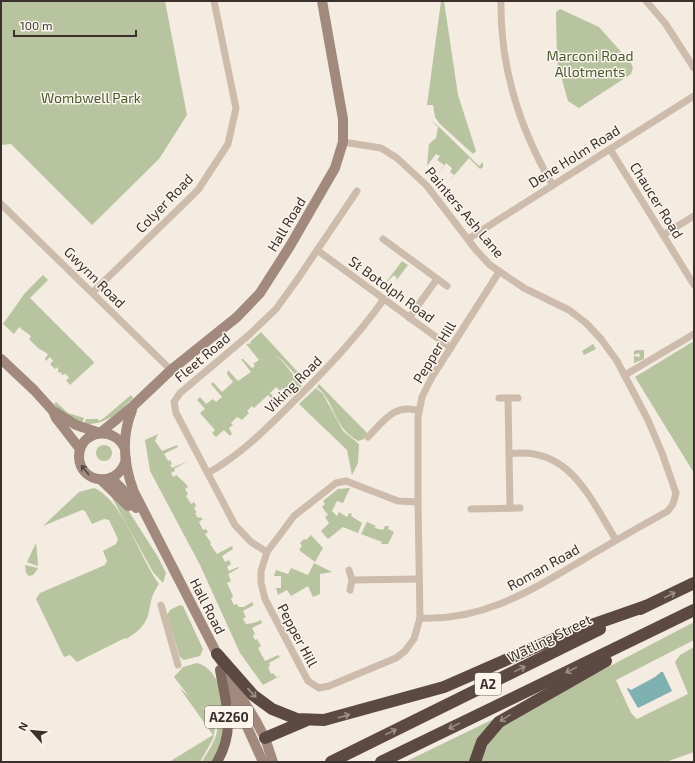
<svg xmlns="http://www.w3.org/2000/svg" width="695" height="763" font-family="'Exo 2',sans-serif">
<rect width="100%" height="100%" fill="#f4ebe1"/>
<g fill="#b8c4a0">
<path d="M1 1H165L187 115 159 159 92 225 11 144 1 145Z"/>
<path d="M441 1H444L458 95 476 151 473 154 439 123 435 117 433 105H427Z"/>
<path d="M560 9 599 27 631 63 633 68 631 74 579 108 568 101 557 62 556 12Z"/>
<path d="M431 121 437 125 479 166 483 162V167L480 169 469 158 445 186 454 175 450 172 452 168 446 163 438 174 444 165 437 160 440 156 436 154 427 166 429 144 436 138 438 127Z"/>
<path d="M402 261 408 265 396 281 397 278 394 275 384 285Z"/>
<path d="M43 275 48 280 30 298 93 361 94 363 70 385 66 380 69 378 66 374 61 375 62 373 58 372V367L55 369 50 364 53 361 50 357 46 361 45 359 48 354 38 348 29 339 31 336 19 327 14 334 3 324 25 293Z"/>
<path d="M261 332 306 381 302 382 283 361 274 354 283 362 302 386 290 397 283 388 280 391 276 387 270 393 277 400 276 403 268 395 254 408 252 406 247 411 249 413 242 420 237 417 231 423 233 425 229 428 232 434 230 436 224 430 216 437 212 433 215 430 200 413 205 409 197 400 200 397 206 404 213 399 216 402 222 397 211 384 213 382 222 392 233 382 227 374 228 370 238 381 251 372 241 359H243L252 368 255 366 253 364 259 360 246 344 252 343 250 342Z"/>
<path d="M694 341V473L635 377Z"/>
<path d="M593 344 596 349 584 355 582 351Z"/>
<path d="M637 350H644V359L634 363V356L640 357 639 353 634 355V351Z"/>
<path d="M319 384 368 434 364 439 358 441C332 426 336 403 317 387Z"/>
<path d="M316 388 323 394 343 431 359 444 358 463 352 475 347 450 299 404Z"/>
<path d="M131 395 133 398C118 413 106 425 84 424L86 419H98L99 421 104 418Z"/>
<path d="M56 402 68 413 84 418 82 423 59 410 54 404Z"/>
<path d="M158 434 155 441 162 451 177 445 178 447 164 454 168 461 170 460 172 464 170 465 172 468 188 461 174 469 175 471 171 473 173 477 177 475C180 480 184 480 188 487L185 489 188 494 186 496 191 504 194 502 196 505 194 509 197 512 195 513 198 518 200 517 203 519 199 522 203 530 206 529 208 532 205 534 211 543 210 544 217 554 232 546 233 549 222 556 225 562 229 560 231 564 227 567 229 571 238 567 239 568 228 574 231 581 227 583 233 596 231 599 234 605 237 604 239 607H244L252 602 254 605 243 611 246 617 243 619 246 624 253 623 261 620 262 623 252 628 255 634 253 636 255 640 257 639 261 646 258 648 265 661 278 655 280 657 269 663 270 666 268 667 271 674 273 673 276 677 280 676 263 685 240 653 200 565 150 471 145 440Z"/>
<circle cx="104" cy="453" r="8"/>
<path d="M94 488C123 500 140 559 159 584 142 608 159 620 126 639L125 638 77 662 70 655 64 657 36 599 40 593 105 565 107 561 103 551 116 544 118 539 109 520 104 519 92 524 85 511 82 510 43 526 79 492Z"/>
<path d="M350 488 343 503 337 501 332 511 337 516 339 512 347 517 349 513 352 514 351 516 362 523 358 533 343 527 328 539 321 531 329 523 325 517 328 515 322 507 325 504 323 501 338 489Z"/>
<path d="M111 496 126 507 158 557 166 573 163 583 153 572Z"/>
<path d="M367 522 376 526 374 528 383 530 385 526H389L388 529 394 532 388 544H381L382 542 361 534Z"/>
<path d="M311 535 323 548 315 562 299 550 302 546 300 543 304 539 306 540Z"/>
<path d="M36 543 38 564V566L27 562Z"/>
<path d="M314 563 332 572 320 574V594L313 597 308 586 291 596 287 590 278 595 276 588H281V576H274L276 570 288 574 291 568 308 575Z"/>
<path d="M25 565 38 568 37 570 33 575 29 576 26 573Z"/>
<path d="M180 605 183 606 203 649 200 656 184 660 180 657 167 615 170 610Z"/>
<path d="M694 622V640L616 680 631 713 637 719 688 694 675 662 680 655 694 647V752L666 762H481L489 742 502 727 593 675Z"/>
<path d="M197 663C218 669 222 694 226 712 200 715 189 696 174 677L183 667Z"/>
<path d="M179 687C189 697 211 713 216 723L213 739 200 762H169L213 735Z"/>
<path d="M510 711 472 762H405Z"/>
<path d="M218 715 224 717 223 739 213 762H202C208 750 223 733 215 719Z"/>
</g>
<path fill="#7fb0b2" d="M661 672H663L672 691 638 708 627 689 628 688 631 690 655 677Z"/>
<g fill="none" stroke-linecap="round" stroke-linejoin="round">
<g stroke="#cdbbac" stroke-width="7">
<path d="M501 1C500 66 520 129 552 184"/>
<path d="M646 1 665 23 694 68"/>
<path d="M343 142 381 148 397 158 427 186 476 250 490 265 524 288 569 310 586 323 601 339 617 361 648 420 662 453 676 493 673 504 668 511C641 526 613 542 586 558 533 589 485 621 420 618"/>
<path d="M610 149 694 285"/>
<path d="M1 204 171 370"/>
<path d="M663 235 694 216"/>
<path d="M383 239 447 286"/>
<path d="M468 239 694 96"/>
<path d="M317 250 451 348"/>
<path d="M93 292 198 190 228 144 236 108 214 1"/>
<path d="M409 318 437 279"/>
<path d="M625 375 694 334"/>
<path d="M499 398H518"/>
<path d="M508 398 510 508"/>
<path d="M368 437C384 421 394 403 419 411"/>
<path d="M509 454C569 445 590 498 616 540"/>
<path d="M208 473C242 454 268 427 296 399 329 367 357 337 384 299"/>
<path d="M346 481 398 501 418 502 420 618 414 639 405 651 396 658 329 686 319 688 308 681 265 599 261 583V571L267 552 294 516 336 483Z"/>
<path d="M418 502V417L422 397 432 377 499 272"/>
<path d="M471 509 520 508"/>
<path d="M267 552 251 542 235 525 176 413 174 402 180 393 250 334 276 309 297 280 357 191"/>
<path d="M349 570 352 580 350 590"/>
<path d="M352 580 419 579"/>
<path d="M161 605 178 665"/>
</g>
<g stroke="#a18a7d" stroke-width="10">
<path d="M1 359 34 390 53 411 56 418 80 449"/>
<path d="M132 410C121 437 124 466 134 492L217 654 238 692 256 721 265 738 273 762"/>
<path d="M55 412 76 425 100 433"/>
<path d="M100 433 133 406 171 370 237 317 260 293 290 246 335 168 343 142V119L322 1"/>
<path d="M125 449C116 426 80 429 79 456 79 485 120 488 126 459"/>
<path d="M111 478 124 491 136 508"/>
<path d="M100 479 128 506"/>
<path d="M229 687 263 762"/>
</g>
<path stroke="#7d675c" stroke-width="10" d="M217 762C236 729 226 705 220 670"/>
<g stroke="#5c4a42" stroke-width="12">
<path d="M640 609 694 583"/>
<path d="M217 654 253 695 272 709 297 719 324 720 444 687 563 635 646 606"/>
<path d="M265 738 305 721"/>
<path d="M331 762 600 629"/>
<path d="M381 762 694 610"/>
<path d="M475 762 482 742 499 722 606 661"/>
</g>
</g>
<defs><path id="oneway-shaft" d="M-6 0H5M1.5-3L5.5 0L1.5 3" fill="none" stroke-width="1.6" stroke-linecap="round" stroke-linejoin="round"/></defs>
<use stroke="#544640" href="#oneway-shaft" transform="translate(85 470) rotate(-128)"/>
<g stroke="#9c8e87">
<use href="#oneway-shaft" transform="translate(670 595) rotate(-26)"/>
<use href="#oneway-shaft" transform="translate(520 669) rotate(-26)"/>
<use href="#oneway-shaft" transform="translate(571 670) rotate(154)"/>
<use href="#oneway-shaft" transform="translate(252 693) rotate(47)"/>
<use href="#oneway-shaft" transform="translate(344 716) rotate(-16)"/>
<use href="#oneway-shaft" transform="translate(505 718) rotate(148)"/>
<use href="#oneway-shaft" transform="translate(454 726) rotate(154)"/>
<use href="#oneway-shaft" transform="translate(391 732) rotate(-26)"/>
</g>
<g text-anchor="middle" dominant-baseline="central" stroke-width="3" stroke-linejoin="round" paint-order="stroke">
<g fill="#fbf5ee" stroke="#756b66" stroke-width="1">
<rect x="475" y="673" width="26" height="22" rx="3"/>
<rect x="205" y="706" width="48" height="22" rx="3"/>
</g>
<g font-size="13" font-weight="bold" fill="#3b302b">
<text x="488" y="684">A2</text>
<text x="229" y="717">A2260</text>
</g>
<g font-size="14" fill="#4a5a2e" stroke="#fbf5ee">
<text x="590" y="55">Marconi Road<tspan x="590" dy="16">Allotments</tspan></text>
<text x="91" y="97">Wombwell Park</text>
</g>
<g font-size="14" fill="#3b302b" stroke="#fbf5ee">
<text transform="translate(574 156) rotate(-32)">Dene Holm Road</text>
<text transform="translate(657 200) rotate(58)">Chaucer Road</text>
<text transform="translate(164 203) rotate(-46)">Colyer Road</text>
<text transform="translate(465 212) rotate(50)">Painters Ash Lane</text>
<text transform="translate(286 224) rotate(-59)">Hall Road</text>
<text transform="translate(95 277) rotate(45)">Gwynn Road</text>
<text transform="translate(392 289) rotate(36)">St Botolph Road</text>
<text transform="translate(434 352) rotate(-59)">Pepper Hill</text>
<text transform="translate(202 357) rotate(-40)">Fleet Road</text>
<text transform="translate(293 384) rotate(-45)">Viking Road</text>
<text transform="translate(543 567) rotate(-29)">Roman Road</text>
<text transform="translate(208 606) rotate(63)">Hall Road</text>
<text transform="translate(298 635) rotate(62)">Pepper Hill</text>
<text transform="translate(549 638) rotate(-26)">Watling Street</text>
</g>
</g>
<rect width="695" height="763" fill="none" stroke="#3b302b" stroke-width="4"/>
<g transform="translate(32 731) rotate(297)" stroke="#fbf5ee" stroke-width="3" paint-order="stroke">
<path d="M0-3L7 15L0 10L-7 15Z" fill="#3b302b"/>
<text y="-6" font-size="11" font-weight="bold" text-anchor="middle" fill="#3b302b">N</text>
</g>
<path d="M14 30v6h122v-6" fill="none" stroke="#3b302b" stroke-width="2"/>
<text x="20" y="30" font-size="12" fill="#3b302b" stroke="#fbf5ee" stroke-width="3" paint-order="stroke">100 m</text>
</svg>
